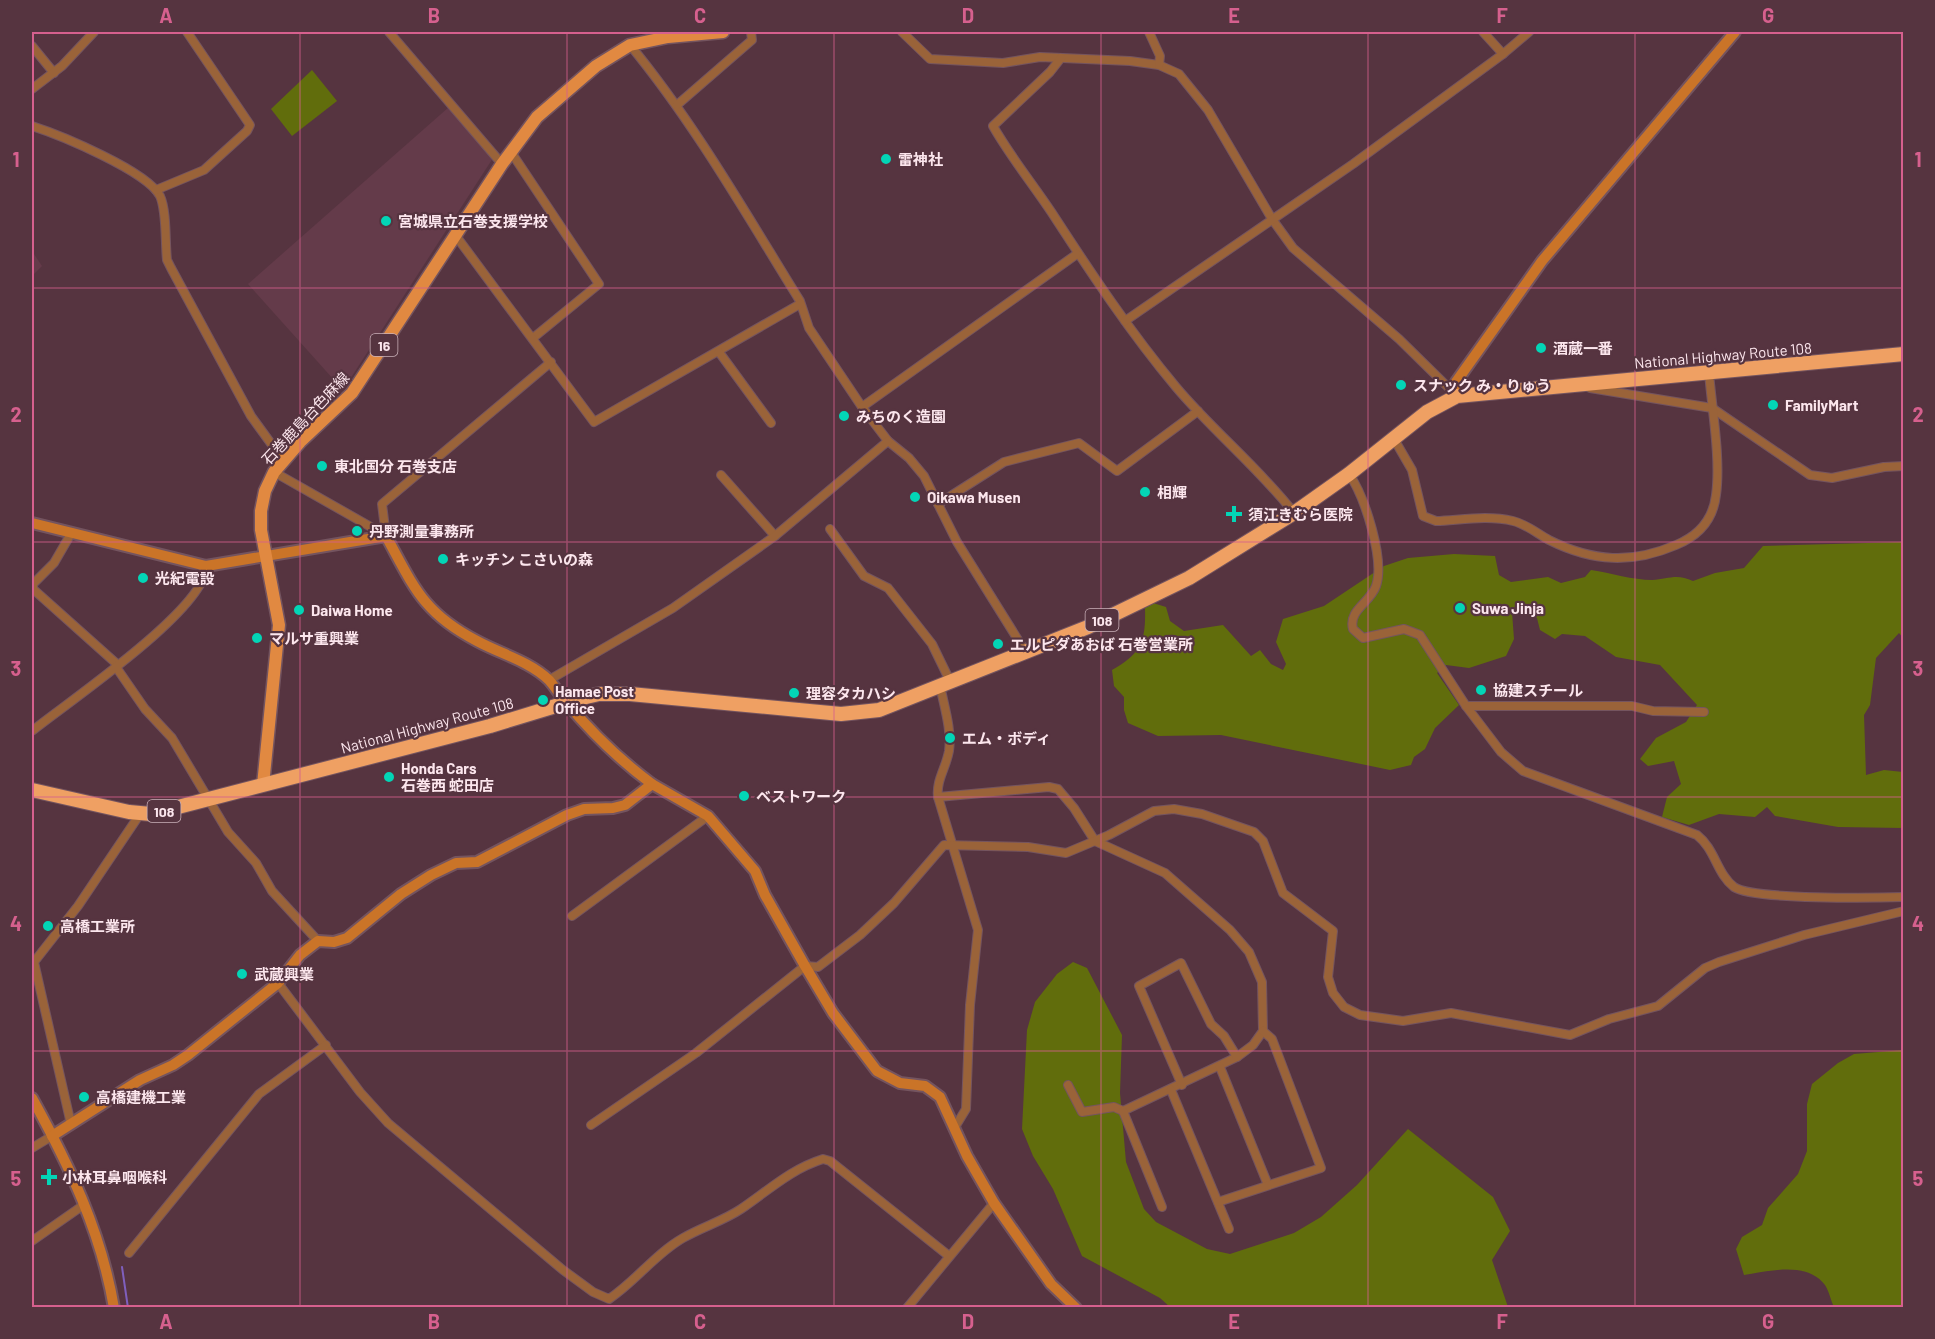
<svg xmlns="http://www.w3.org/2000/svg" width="1935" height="1339" font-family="Barlow,'Noto Sans JP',sans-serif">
<rect width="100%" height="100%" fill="#563440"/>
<g fill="#643b4a">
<path d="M449 107 493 158 343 390 248 284Z"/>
<path d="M32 251 42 266 32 276Z"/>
</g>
<g fill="#616d0c">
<path d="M312 70 337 101 292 136 271 109Z"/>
<path d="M1903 542 1904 629 1901 631 1903 632V638L1899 633 1876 658 1870 705 1864 715 1866 775 1884 770 1903 772V828L1838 827 1775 816 1767 807 1755 817 1719 814 1689 825 1662 817 1667 797 1681 784 1674 761 1648 766 1640 759 1656 738 1686 722 1697 705 1660 665 1616 657 1585 636 1562 634 1555 639 1540 630 1537 618 1512 612 1514 639 1506 656 1469 668 1446 665 1437 673 1459 705 1435 728 1425 749 1414 757 1411 765 1390 770 1221 735 1158 736 1128 723 1124 710V697L1114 686 1112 670C1141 654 1146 641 1145 608L1153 603 1166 607 1170 621 1184 631 1223 625 1251 656 1260 650 1271 664 1283 670 1286 664 1276 642 1283 619 1324 606 1384 566 1408 558 1454 554 1495 556 1499 575 1511 582 1548 577 1561 583 1585 577 1591 570C1611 573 1633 580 1652 580 1668 579 1677 573 1693 581L1715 573 1744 568 1763 546Z"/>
<path d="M1073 962 1087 968 1122 1035 1120 1093 1126 1162 1144 1209 1156 1222 1207 1249 1230 1254 1294 1233 1321 1217 1357 1185 1408 1129 1493 1197 1510 1231 1492 1260 1508 1307H1170L1160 1298 1082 1256 1053 1189 1033 1156 1022 1129 1027 1030 1035 1002 1057 974Z"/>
<path d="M1903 1050V1307H1834C1831 1301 1829 1291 1825 1285 1807 1261 1769 1271 1744 1275L1736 1249 1742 1237 1762 1225 1768 1208 1798 1174 1807 1151V1104L1812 1084 1838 1063 1854 1054Z"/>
</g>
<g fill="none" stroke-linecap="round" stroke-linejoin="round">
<path stroke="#7f5fbd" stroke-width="2" d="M122 1267 128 1308"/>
<g stroke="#74545f" stroke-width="10">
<g id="street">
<path d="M389 32 502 164"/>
<path d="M902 32 930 59 1003 63 1040 57 1130 61 1159 65 1179 74 1208 110 1272 219 1293 248 1399 339 1457 396"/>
<path d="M1149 32 1160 56 1159 65"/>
<path d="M1483 32 1503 54"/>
<path d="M630 45C695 124 746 214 800 301L809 328 862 407 888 441 909 458 924 476 957 542 1025 651"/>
<path d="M32 46 54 73"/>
<path d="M1061 58 1050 72 993 126C1010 156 1032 183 1052 213 1091 273 1130 332 1176 387 1213 431 1259 468 1294 513"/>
<path d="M32 89 62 66 94 32"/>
<path d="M677 105 745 46 752 40 751 32"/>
<path d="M32 126C60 135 147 171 160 196 167 211 165 243 167 260L171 268 251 416 283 460"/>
<path d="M511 152 599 284 533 338"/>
<path d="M156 190 204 170 247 131 250 125 187 32"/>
<path d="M456 236 594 422 800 304"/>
<path d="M1125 321 1353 164 1503 54 1529 32"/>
<path d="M719 352 771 423"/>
<path d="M1590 388 1712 408 1810 475 1832 478 1884 467 1904 466"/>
<path d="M862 407 1077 254"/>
<path d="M1394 439 1412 470 1423 516 1436 521C1461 520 1488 515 1513 521 1526 524 1538 534 1549 540 1593 562 1632 564 1676 545 1698 536 1713 521 1716 495 1721 460 1712 409 1709 373"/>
<path d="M274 472 385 535"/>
<path d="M1349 474C1365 497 1385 560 1376 586 1370 603 1348 610 1353 629L1363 638 1404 629 1420 635 1466 706 1501 752 1523 771 1697 835C1715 849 1717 874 1734 887 1753 900 1876 898 1904 897"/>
<path d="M721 475 775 536"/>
<path d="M938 504 1004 462 1079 443 1117 471 1198 411"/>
<path d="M830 529 864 576 888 588 932 644 950 681"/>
<path d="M72 532 54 563 33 584V589L118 665"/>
<path d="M386 536 382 504 551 362"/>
<path d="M116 667 145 709 172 738 228 832 256 863 272 891 318 941"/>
<path d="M549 680 673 608 775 536 888 441"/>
<path d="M940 685C944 706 952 730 949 751 946 768 936 780 938 797L978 930 970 1005 966 1109 955 1127"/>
<path d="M1466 706H1632L1653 711 1704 712"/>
<path d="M32 731C65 704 208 608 206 566"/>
<path d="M938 797 1049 787 1058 789 1074 808 1095 841 1165 873 1230 930 1249 952 1262 982 1263 1031 1253 1045 1237 1057 1123 1111 1114 1107 1082 1112 1068 1085"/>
<path d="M572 916 708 816"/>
<path d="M278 983 360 1092 388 1123 563 1270 593 1292 609 1299C636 1281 655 1254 683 1238 702 1227 723 1221 741 1209 769 1190 791 1169 823 1159L830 1161 949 1256"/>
<path d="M1220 1067 1268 1185"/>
<path d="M1182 1085 1139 986 1181 963 1211 1024 1224 1036 1237 1057"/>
<path d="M1171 1090 1229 1229"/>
<path d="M1123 1111 1162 1207"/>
<path d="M71 1124 34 962 78 906 140 814"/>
<path d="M591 1125 696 1053 805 966 818 967 860 935 894 903 944 845 1028 847 1066 853 1109 835 1154 811 1174 809 1202 814 1254 832 1263 841 1283 893 1333 931 1328 977 1333 993 1344 1007 1360 1015 1403 1021 1451 1013 1570 1035 1609 1019 1658 1006 1705 968 1719 962 1804 935 1904 911"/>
<path d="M32 1148 52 1136"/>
<path d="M1218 1202 1321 1168 1272 1039 1263 1031"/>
<path d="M32 1241 85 1204"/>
<path d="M129 1253 259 1094 326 1045"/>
<path d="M907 1308 994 1203"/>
</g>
</g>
<g stroke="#74545f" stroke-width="14">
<g id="secondary">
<path d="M1457 396 1456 382 1542 261 1735 32"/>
<path d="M32 523 206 566 386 536C414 587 423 613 477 641 501 654 529 661 549 680 555 687 560 695 566 702 591 732 621 761 652 784"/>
<path d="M32 1098C69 1165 101 1231 114 1308"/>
<path d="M52 1136 140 1080 173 1065 188 1055 278 983 300 955 318 941 334 942 347 938 401 894 431 875 456 863 477 862 567 815 584 809 613 808 625 805 652 784 708 816 755 871 765 895 805 966 833 1013 877 1071 900 1083 925 1086 940 1097 967 1156 994 1203 1051 1284 1076 1308"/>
</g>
</g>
<g stroke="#74545f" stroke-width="15">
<path id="primary" d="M263 785 279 625 261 530V511L265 491 274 472 300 442 352 393 502 164 537 117 596 66 630 45 668 37 723 32"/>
</g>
<g stroke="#74545f" stroke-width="16">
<path id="highway" d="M32 790 129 812 151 814 490 726 582 698 599 694H630L841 714 879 710 1088 627 1189 578 1294 513 1349 474 1427 412 1457 396 1904 354"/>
</g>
<use href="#street" stroke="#9a6339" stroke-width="8"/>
<use href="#secondary" stroke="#ca7428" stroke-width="10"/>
<use href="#primary" stroke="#e18941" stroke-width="12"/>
<use href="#highway" stroke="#efa063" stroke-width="14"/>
</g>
<path fill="none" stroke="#d6608e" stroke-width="1.5" stroke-opacity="0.55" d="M300 32V1308M567 32V1308M834 32V1308M1101 32V1308M1368 32V1308M1635 32V1308M32 288H1904M32 542H1904M32 797H1904M32 1051H1904"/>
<g fill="#03d5b6" stroke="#563440" stroke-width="2">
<circle cx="886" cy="159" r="6"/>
<circle cx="386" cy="221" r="6"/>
<circle cx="1541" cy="348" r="6"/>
<circle cx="1401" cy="385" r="6"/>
<circle cx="1773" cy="405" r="6"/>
<circle cx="844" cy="416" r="6"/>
<circle cx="322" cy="466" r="6"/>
<circle cx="1145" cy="492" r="6"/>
<circle cx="915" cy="497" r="6"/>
<path d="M1231 505h6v6h6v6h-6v6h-6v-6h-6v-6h6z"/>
<circle cx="357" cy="531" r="6"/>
<circle cx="443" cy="559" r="6"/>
<circle cx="143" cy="578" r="6"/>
<circle cx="1460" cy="608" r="6"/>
<circle cx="299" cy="610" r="6"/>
<circle cx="257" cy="638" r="6"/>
<circle cx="998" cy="644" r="6"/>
<circle cx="1481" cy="690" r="6"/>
<circle cx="794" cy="693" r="6"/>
<circle cx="543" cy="700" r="6"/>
<circle cx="950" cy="738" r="6"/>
<circle cx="389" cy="777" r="6"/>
<circle cx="744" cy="796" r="6"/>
<circle cx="48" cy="926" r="6"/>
<circle cx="242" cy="974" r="6"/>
<circle cx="84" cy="1097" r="6"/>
<path d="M46 1168h6v6h6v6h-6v6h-6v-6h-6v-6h6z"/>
</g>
<g text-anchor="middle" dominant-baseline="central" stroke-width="4.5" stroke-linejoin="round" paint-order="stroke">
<g fill="#563440" stroke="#cab1b9" stroke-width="1.5">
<rect x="370.5" y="334" width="27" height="22" rx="4.5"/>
<rect x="1085.5" y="609" width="33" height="22" rx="4.5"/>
<rect x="147.5" y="800" width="33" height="22" rx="4.5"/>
</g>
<g font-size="14" font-weight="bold" fill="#fce6ed">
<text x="384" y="345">16</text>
<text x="1102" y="620">108</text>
<text x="164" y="811">108</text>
</g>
<g font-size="15" font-weight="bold" fill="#fce6ed" stroke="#563440" text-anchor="start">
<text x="898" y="159">雷神社</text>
<text x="398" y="221">宮城県立石巻支援学校</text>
<text x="1553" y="348">酒蔵一番</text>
<text x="1413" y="385">スナック み・りゅう</text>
<text x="1785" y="405">FamilyMart</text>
<text x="856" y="416">みちのく造園</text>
<text x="334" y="466">東北国分 石巻支店</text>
<text x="1157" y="492">相輝</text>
<text x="927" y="497">Oikawa Musen</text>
<text x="1248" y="514">須江きむら医院</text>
<text x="369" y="531">丹野測量事務所</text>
<text x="455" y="559">キッチン こさいの森</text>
<text x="155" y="578">光紀電設</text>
<text x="1472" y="608">Suwa Jinja</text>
<text x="311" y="610">Daiwa Home</text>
<text x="269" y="638">マルサ重興業</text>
<text x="1010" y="644">エルピダあおば 石巻営業所</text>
<text x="1493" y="690">協建スチール</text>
<text x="555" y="691">Hamae Post<tspan x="555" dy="17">Office</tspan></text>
<text x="806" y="693">理容タカハシ</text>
<text x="962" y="738">エム・ボディ</text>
<text x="401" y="768">Honda Cars<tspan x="401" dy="17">石巻西 蛇田店</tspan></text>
<text x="756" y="796">ベストワーク</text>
<text x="60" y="926">高橋工業所</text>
<text x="254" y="974">武蔵興業</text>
<text x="96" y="1097">高橋建機工業</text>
<text x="62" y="1177">小林耳鼻咽喉科</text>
</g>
<g font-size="15" fill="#fce6ed" stroke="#563440">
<text transform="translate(1723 355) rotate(-5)">National Highway Route 108</text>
<text transform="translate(305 418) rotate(-47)">石巻鹿島台色麻線</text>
<text transform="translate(427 725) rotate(-15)">National Highway Route 108</text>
</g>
</g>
<rect width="1935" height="1339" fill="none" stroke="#563440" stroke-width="66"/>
<rect x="33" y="33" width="1869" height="1273" fill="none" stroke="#d6608e" stroke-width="2"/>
<g font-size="20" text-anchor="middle" font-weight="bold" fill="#d6608e">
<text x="166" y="23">A</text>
<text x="434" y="23">B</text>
<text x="700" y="23">C</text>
<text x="968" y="23">D</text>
<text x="1234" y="23">E</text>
<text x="1502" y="23">F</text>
<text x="1768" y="23">G</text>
<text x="16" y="167">1</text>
<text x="1918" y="167">1</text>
<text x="16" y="422">2</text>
<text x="1918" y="422">2</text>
<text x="16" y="676">3</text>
<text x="1918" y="676">3</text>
<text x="16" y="931">4</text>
<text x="1918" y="931">4</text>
<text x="16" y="1186">5</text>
<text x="1918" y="1186">5</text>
<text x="166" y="1329">A</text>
<text x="434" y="1329">B</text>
<text x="700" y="1329">C</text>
<text x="968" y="1329">D</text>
<text x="1234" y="1329">E</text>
<text x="1502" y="1329">F</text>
<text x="1768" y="1329">G</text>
</g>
</svg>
